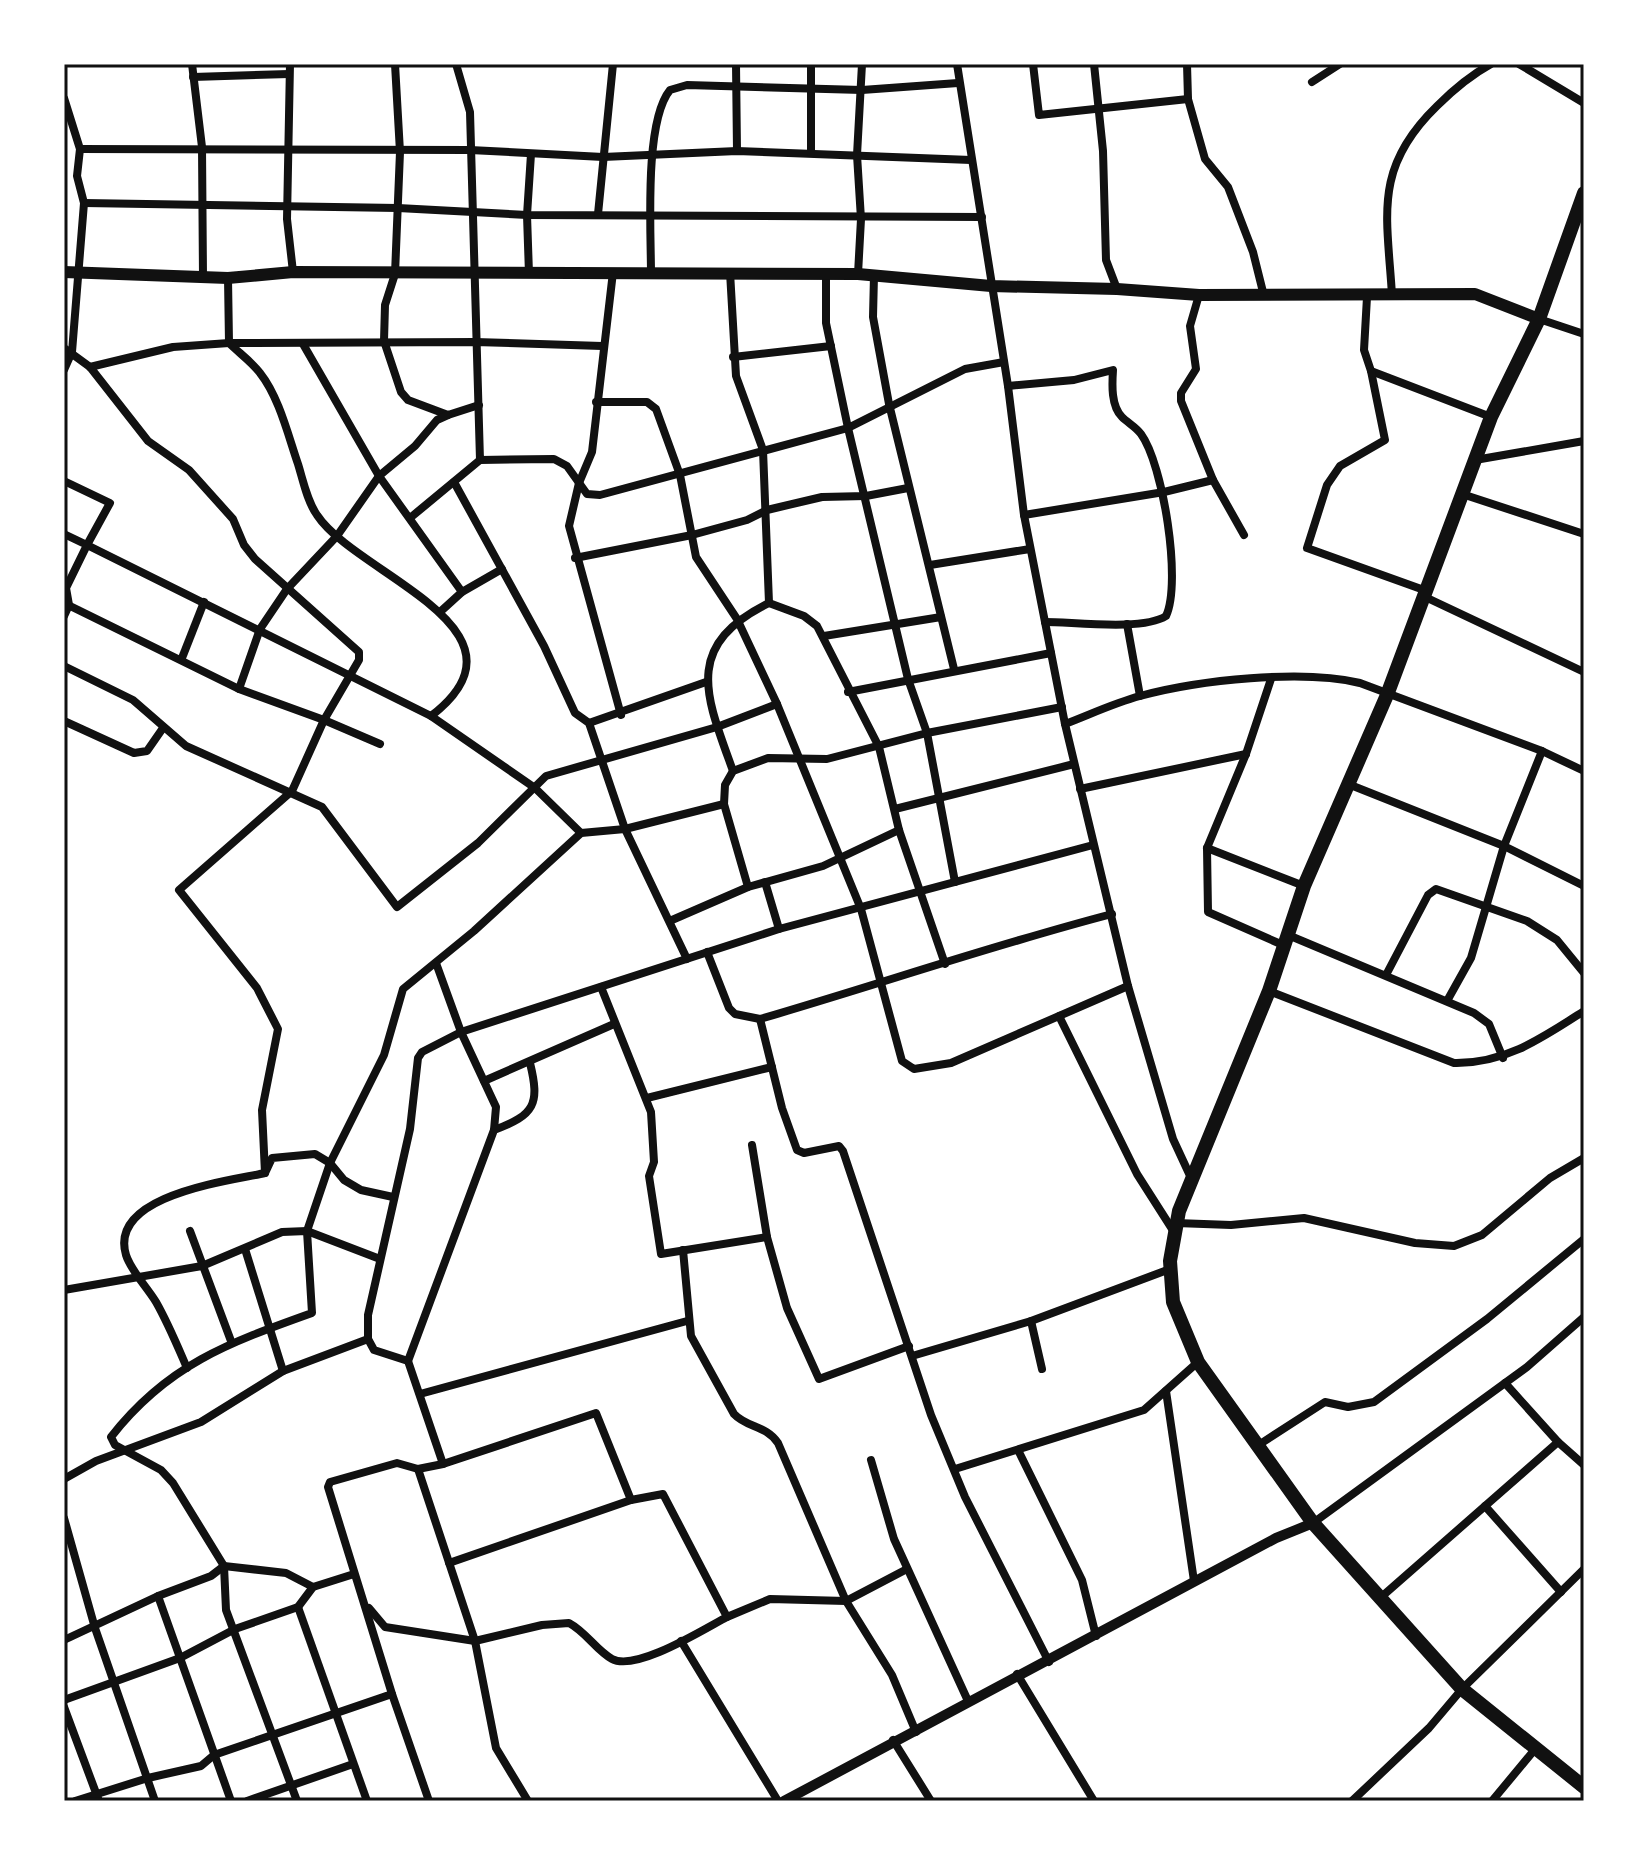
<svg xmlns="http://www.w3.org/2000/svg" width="1648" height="1865" font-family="Manrope,sans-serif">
<rect width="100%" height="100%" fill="#fff"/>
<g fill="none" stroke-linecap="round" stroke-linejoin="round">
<g stroke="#111" stroke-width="8">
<path d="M192 64 202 147 203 277"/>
<path d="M290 64 287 219 293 272"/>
<path d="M395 64 400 152 395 274 385 305 384 341 401 392 408 400 448 415 479 405"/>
<path d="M456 64 470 112 480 460 554 459 567 466 587 494 600 495 848 428 965 369 1004 362"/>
<path d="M736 64 737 151"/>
<path d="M957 64 1008 386 1024 515 1065 724 1128 986 1173 1139 1192 1180"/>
<path d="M1033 64 1039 115 1188 99"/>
<path d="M1094 64 1103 151 1106 260 1117 289"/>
<path d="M1187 64 1188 99 1205 159 1228 187 1253 252 1264 296"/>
<path d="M1519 64 1584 103"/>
<path d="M193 77 289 74"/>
<path d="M1312 82 1340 64"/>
<path d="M64 98 80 149 77 176 84 203 72 352 64 370"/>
<path d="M80 149 470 150 603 157 737 151 971 160"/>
<path d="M811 153V64"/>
<path d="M84 203 398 208 527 215 982 217"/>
<path d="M598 214 613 64"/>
<path d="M613 272 592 452 579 483 569 526 621 715"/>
<path d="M730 272 736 376 763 450 769 603 804 616 817 626 879 747 899 830 945 964"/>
<path d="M529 274 527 215 531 154"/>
<path d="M651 274C651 231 644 122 670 90L687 85 862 90 958 83"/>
<path d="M826 274V323L848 428 908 679 927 733 955 882"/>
<path d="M858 274 861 219 857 155 862 64"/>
<path d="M874 275 873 317 889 404 954 669"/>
<path d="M228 278 229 343C239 353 252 362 260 373 279 397 288 435 298 464 303 480 307 501 317 515 356 575 544 629 431 716"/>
<path d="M1199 295 1190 326 1196 369 1181 393V401L1213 480 1244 535"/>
<path d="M1392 295C1387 214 1373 168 1437 106 1453 90 1471 75 1491 64"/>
<path d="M1367 297 1364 350 1371 371 1491 417"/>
<path d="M1539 319 1584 334"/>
<path d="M303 344 379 476 462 592"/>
<path d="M64 348 90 367 148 441 189 470 233 519 244 545 255 559 359 652V660L324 720 292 791 179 890 257 988 278 1029 262 1110 265 1173"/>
<path d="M733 357 831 346"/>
<path d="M90 367 173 347 229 343 475 342 602 346"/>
<path d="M1371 371 1385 440 1340 466 1327 485 1307 548 1424 590"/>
<path d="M1008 386 1074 380 1113 370C1112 385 1111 406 1122 417 1128 423 1136 427 1141 434 1163 464 1182 582 1166 616 1143 631 1074 622 1045 622"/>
<path d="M596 402H647L656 409 680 475 696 557 737 619 777 704 861 909 902 1061 914 1069 951 1063 1128 986"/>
<path d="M1475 460 1584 441"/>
<path d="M64 481 110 503 87 545 431 716 535 788 581 833"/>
<path d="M454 482 544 646 575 713 589 723 625 829 687 959"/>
<path d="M1462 494 1584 534"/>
<path d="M1024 515 1164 492 1213 480"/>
<path d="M410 518 480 460"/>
<path d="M64 534 87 545 66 588 69 605 64 616"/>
<path d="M575 558 692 535 747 520 767 510 822 497 866 496 908 488"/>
<path d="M930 565 1030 549"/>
<path d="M1423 596 1584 672"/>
<path d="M64 603 239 689 324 720 380 744"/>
<path d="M440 612 462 592 502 569"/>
<path d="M1127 624 1140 696"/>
<path d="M824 636 941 617"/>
<path d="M182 658 204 602"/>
<path d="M64 666 133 700 186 746 322 807 397 907 478 843 546 776 717 727 777 704"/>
<path d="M1271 679 1246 754 1207 848 1304 886"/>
<path d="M239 689 260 629 287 589 337 536 379 476 415 446 437 420 448 415"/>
<path d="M848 692 1051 653"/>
<path d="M64 721 134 753 147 751 163 728"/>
<path d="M589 723 706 682"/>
<path d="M1065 724C1089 715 1114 703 1140 696 1199 680 1302 669 1360 683L1542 751 1584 771"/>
<path d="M733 771C706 696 682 646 769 603"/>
<path d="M1348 784 1504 846 1584 886"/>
<path d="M1080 789 1246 754"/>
<path d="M895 809 1074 764"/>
<path d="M1207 848 1208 912 1283 945"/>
<path d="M765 882 779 929"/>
<path d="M748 887 823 866 899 830"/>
<path d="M672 920 748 887 724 804 725 785 733 771 768 758 827 759 927 733 1062 707"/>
<path d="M1288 935 1474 1013 1489 1024 1503 1058"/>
<path d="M707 952 729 1008 735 1014 760 1019C877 985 993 945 1112 914"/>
<path d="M436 963 461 1032 496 1107 494 1130"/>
<path d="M1386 975 1428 895 1436 889 1527 921 1557 940 1584 973"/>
<path d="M601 987 651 1112 654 1162 649 1176 661 1254 767 1237"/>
<path d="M1269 991 1454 1063C1505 1064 1542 1038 1584 1011"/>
<path d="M1447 1001 1471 958 1504 846 1542 751"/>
<path d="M1059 1016 1137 1174 1174 1232"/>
<path d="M760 1019 782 1108 797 1150 804 1153 839 1146 843 1151 931 1415 965 1497 1049 1662"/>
<path d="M484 1081 614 1024"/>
<path d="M647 1098 772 1067"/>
<path d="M752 1145 767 1237 787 1308 819 1379 909 1346"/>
<path d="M1176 1223 1231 1225 1304 1218 1415 1243 1454 1246 1482 1235 1550 1178 1584 1158"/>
<path d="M190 1231 231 1341"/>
<path d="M245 1249 283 1371"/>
<path d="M683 1250 691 1336 734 1414C747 1428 766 1425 778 1443L846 1601 892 1675 916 1732"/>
<path d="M64 1290 202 1266 282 1232 307 1231 380 1259"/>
<path d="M1031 1321 1042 1369"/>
<path d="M912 1356 1031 1321 1170 1269"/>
<path d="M408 1361 494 1130C535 1115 540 1104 530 1063"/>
<path d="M187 1368C177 1345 168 1323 156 1302 147 1287 131 1271 126 1255 108 1195 229 1181 265 1173L272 1158 315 1154 330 1163 344 1180 361 1190 393 1197"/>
<path d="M1505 1383 1558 1442 1584 1465"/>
<path d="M1166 1391 1194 1581"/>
<path d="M420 1394 687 1321"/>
<path d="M1257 1446 1325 1402 1348 1407 1374 1402 1487 1319 1584 1239"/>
<path d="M1018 1450 1082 1580 1096 1636"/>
<path d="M871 1460 894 1539 968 1701"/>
<path d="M443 1464 408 1361 374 1350 368 1339V1315L410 1129 418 1058 422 1052 461 1032 779 929 1093 845"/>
<path d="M418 1469 475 1641 496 1748 528 1801"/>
<path d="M955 1469 1144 1410 1198 1362"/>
<path d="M64 1479 96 1461 201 1422 283 1371 368 1339"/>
<path d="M1485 1506 1561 1592"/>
<path d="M64 1518 95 1628 155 1801"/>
<path d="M1313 1523 1527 1367 1584 1317"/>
<path d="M449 1563 631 1500"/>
<path d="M158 1596 231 1801"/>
<path d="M1379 1599 1558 1442"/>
<path d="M298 1607 367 1801"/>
<path d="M369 1608 385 1627 475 1641 542 1625 569 1623C586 1632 596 1650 612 1659 636 1672 704 1629 727 1617"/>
<path d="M64 1640 158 1596 211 1576 224 1566 286 1573 313 1587"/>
<path d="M681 1641 778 1801"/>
<path d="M1017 1674 1094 1801"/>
<path d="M392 1694 429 1801"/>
<path d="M64 1700 180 1658 235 1629 298 1607 313 1587 354 1574"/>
<path d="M64 1707 99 1801"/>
<path d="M893 1740 931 1801"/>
<path d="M75 1801 148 1778 201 1766 214 1755 392 1694 328 1487 330 1482 397 1463 418 1469 443 1464 596 1413 631 1500 663 1494 727 1617 770 1599 846 1601 907 1569"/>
<path d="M247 1801 353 1764"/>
<path d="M297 1801 226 1610 224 1566 173 1483 161 1470 115 1445 111 1437C167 1365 228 1343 312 1313L307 1231 330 1163 384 1055 403 989 474 931 581 833 625 829 724 804"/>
<path d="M1352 1801 1429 1728 1462 1689 1584 1569"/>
<path d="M1492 1801 1536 1748"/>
</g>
<path stroke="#111" stroke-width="10" d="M784 1801 1276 1538 1313 1523"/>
<path stroke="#111" stroke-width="12" d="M64 272 228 278 293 272 858 274 991 286 1117 289 1199 295 1475 294 1539 319"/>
<path stroke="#111" stroke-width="14" d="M1584 193 1539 319 1491 417 1387 695 1304 886 1269 991 1179 1211 1170 1261 1173 1302 1198 1362 1313 1523 1462 1689 1584 1787"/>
</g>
<rect width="1648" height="1865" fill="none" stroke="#ffffff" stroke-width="132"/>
<rect x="66" y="66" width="1516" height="1733" fill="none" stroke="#111" stroke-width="3"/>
</svg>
